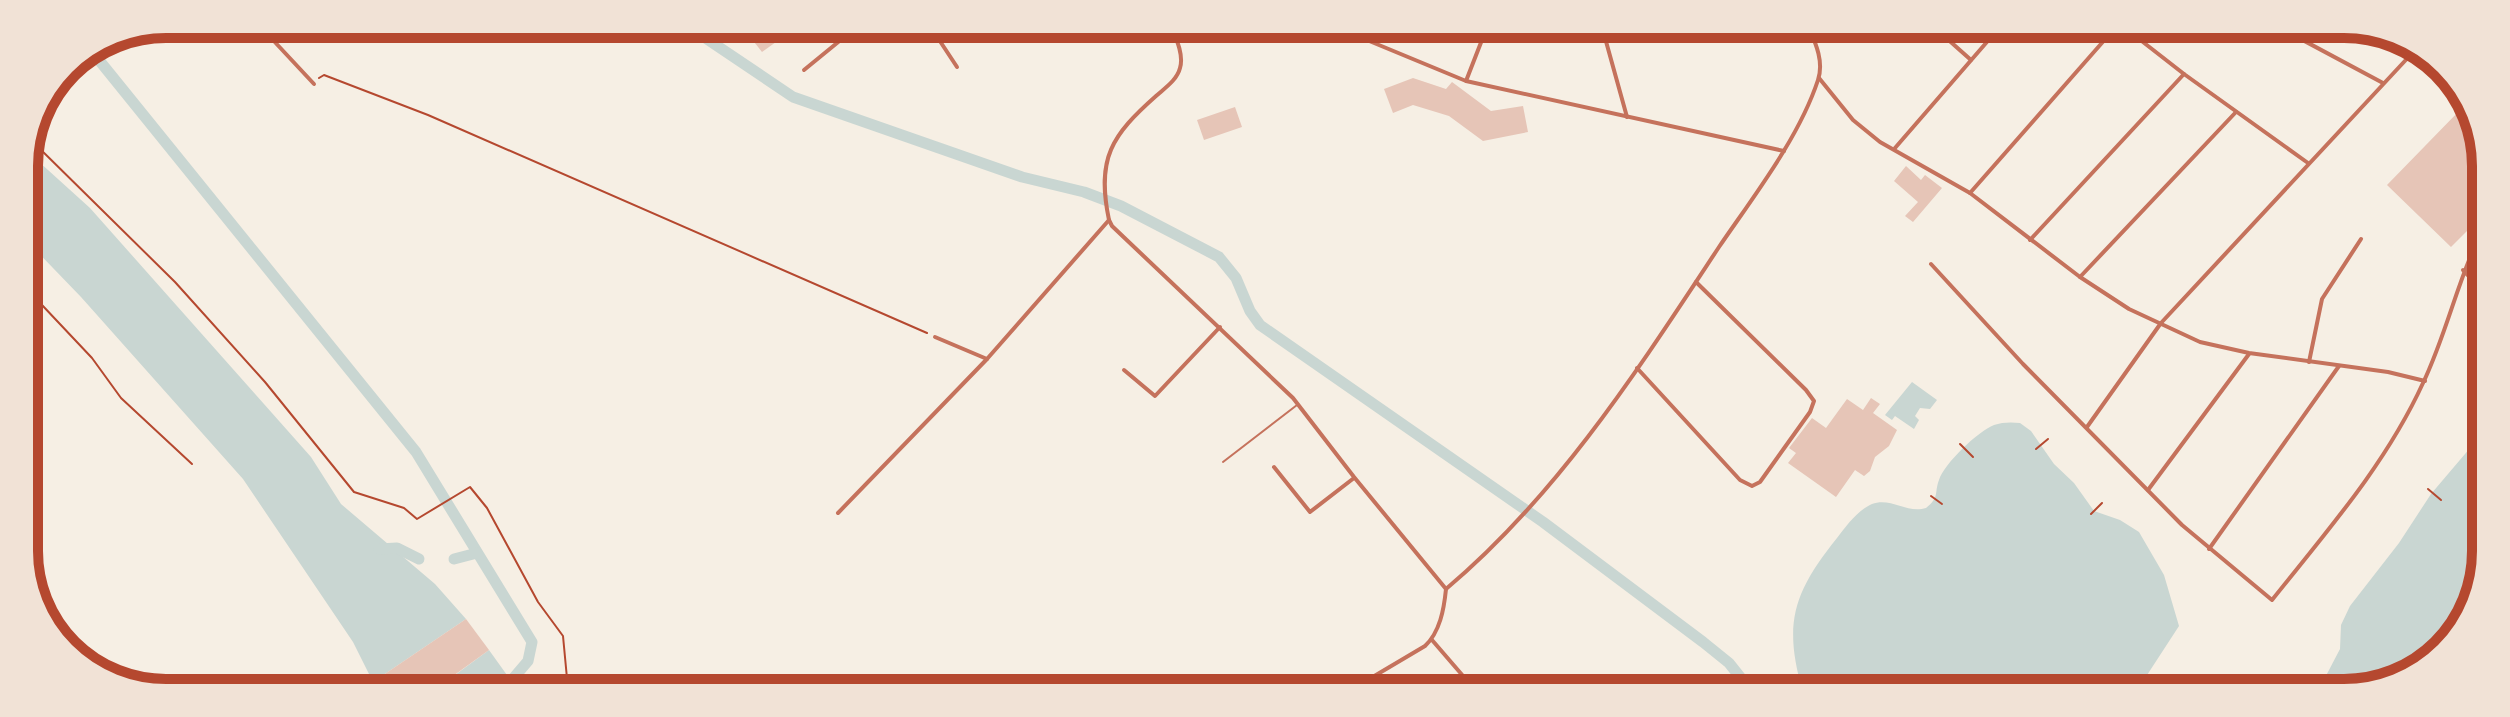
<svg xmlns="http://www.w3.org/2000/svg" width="2510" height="717" font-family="Bitter,serif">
<rect width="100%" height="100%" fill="#f6efe4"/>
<g fill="#c9d6d2">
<path d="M27 151 90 208 311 457 341 504 435 584 466 619 373 682 353 642 243 479 81 297 25 239 24 157Z"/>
<path d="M1912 382 1937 400 1930 409 1920 408 1915 416 1919 420 1914 429 1895 416 1892 420 1885 415Z"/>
<path d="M2020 423 2031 431 2054 464 2074 483 2094 511 2120 520 2139 532 2164 575 2179 626 2136 692H1803C1783 624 1793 593 1837 538 1846 526 1858 510 1872 504 1891 497 1907 514 1926 508 1940 497 1934 493 1939 480 1944 464 1978 431 1994 425 2002 422 2012 422 2020 423Z"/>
<path d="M2482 434 2481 587 2437 658 2353 693H2317L2340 649 2341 625 2350 606 2399 543 2431 494Z"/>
<path d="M489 650 517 689H435L440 686Z"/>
</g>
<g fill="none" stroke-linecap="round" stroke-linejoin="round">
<g stroke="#c9d6d2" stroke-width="11">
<path d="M690 25 695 31 793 97 1022 177 1084 192 1121 206 1219 257 1236 278 1250 311 1260 325 1543 522 1703 642 1729 663 1752 692"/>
<path d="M90 49 416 452 532 642 528 661 511 681V689"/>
<path d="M379 549 397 548 419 559"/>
<path d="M454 559 477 553"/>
</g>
</g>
<g fill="#e6c5b7">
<path d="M768 25H775L783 37 762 52 751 38Z"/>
<path d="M2442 64 2483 139V203L2471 216 2476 222 2451 247 2387 185 2462 108 2430 76Z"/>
<path d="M1413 78 1446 89 1452 82 1491 111 1523 106 1528 132 1483 141 1449 116 1413 105 1393 113 1384 89Z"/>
<path d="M1235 107 1242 127 1204 140 1197 120Z"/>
<path d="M1906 166 1921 180 1925 175 1942 188 1913 222 1905 216 1918 202 1894 181Z"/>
<path d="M1871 398 1880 404 1873 413 1897 430 1889 446 1875 457 1870 471 1864 476 1855 470 1836 497 1788 463 1796 453 1789 448 1812 418 1826 428 1847 399 1863 410Z"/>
<path d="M466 619 489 650 435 689H377L373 682Z"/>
</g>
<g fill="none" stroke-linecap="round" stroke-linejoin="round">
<g stroke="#b5482f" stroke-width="2">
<path d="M319 78 324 75 428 115 927 333"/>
<path d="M32 141 175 282 265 382 354 492 404 508 417 519 470 487 487 508 538 602 563 636 568 689"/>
<path d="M25 287 92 358 121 398 192 464"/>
<path d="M1960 444 1973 457"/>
<path d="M2036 449 2048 439"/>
<path d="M2428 489 2441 500"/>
<path d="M1931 496 1942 504"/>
<path d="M2091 514 2102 503"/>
</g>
<path stroke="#c5725c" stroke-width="2" d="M1223 462 1297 405"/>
<g stroke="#c5725c" stroke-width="4">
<path d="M258 24 314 84"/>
<path d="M930 26 957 67"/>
<path d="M1333 26 1466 81 1784 151"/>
<path d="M1602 27 1627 117"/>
<path d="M1935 28 1971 60"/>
<path d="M2125 28 2184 74 2308 163"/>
<path d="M2282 29 2383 83"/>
<path d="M1353 36 1358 27"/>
<path d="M804 70 859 25"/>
<path d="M1819 78 1853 120 1880 142 1970 193 2080 277 2129 309 2200 342 2249 353 2388 372 2425 381"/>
<path d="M1466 81 1487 27"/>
<path d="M1895 148 1999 28"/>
<path d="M1970 193 2115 28"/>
<path d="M1109 220 1112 226 1293 398 1354 477 1446 589"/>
<path d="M2030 240 2184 74"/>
<path d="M1931 264 2023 364 2182 525 2272 600C2327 531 2386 464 2423 383 2447 333 2458 278 2483 228"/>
<path d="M2463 270 2483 291"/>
<path d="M2080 277 2236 112"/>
<path d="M935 337 987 359"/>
<path d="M2309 362 2322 299 2361 239"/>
<path d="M1637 368 1740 480 1752 486 1760 482 1810 412 1814 401 1806 390 1696 282"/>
<path d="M1124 370 1155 396 1220 327"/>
<path d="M2087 427 2161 323 2416 49"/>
<path d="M1274 467 1310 512 1354 478"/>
<path d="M2148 490 2249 354"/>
<path d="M838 513 987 359 1109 220C1096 158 1112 135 1156 96 1165 88 1177 80 1180 68 1184 55 1176 38 1171 26"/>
<path d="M2209 549 2339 366"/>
<path d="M1432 640 1476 691"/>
<path d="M1349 691 1425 646C1440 632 1444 609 1446 589 1558 495 1639 368 1719 247 1753 197 1799 138 1818 80 1824 62 1816 44 1809 28"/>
</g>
</g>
<path d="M0 0H2510V717H0ZM166 38H2344A128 128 0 0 1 2472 166V551A128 128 0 0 1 2344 679H166A128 128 0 0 1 38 551V166A128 128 0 0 1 166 38Z" fill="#f1e2d6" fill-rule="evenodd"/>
<path fill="none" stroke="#b5482f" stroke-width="10" d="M166 38H2344A128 128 0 0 1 2472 166V551A128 128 0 0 1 2344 679H166A128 128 0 0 1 38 551V166A128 128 0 0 1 166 38Z"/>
</svg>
